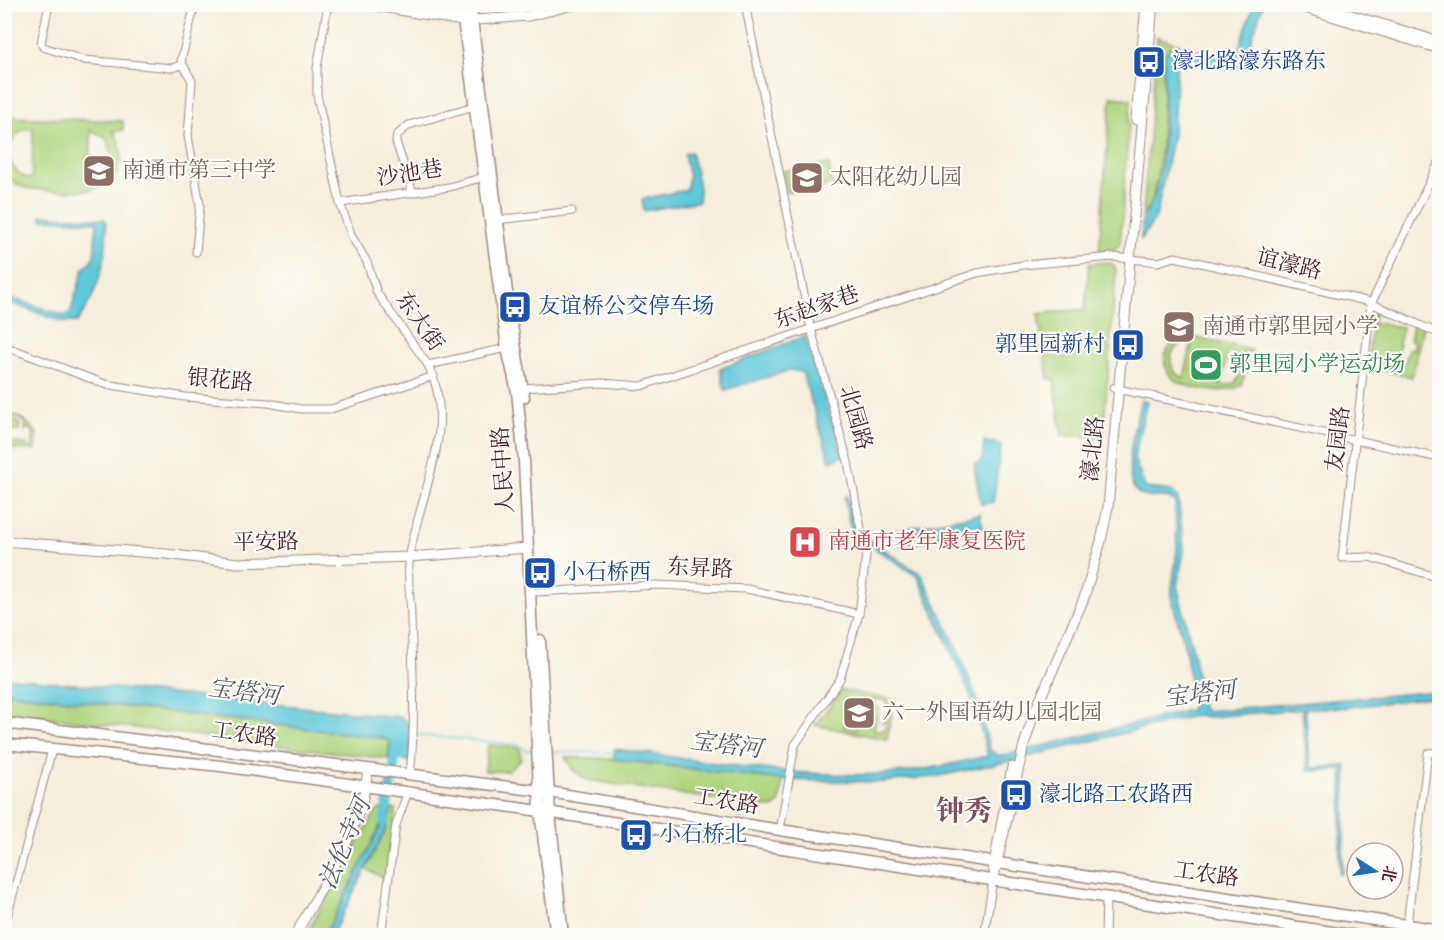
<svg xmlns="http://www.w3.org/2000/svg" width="1444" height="940" font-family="'IM FELL English','Noto Serif SC',serif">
<rect width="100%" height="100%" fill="#fdfcf7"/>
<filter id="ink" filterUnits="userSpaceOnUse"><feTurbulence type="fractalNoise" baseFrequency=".0167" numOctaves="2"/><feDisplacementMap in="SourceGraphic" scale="12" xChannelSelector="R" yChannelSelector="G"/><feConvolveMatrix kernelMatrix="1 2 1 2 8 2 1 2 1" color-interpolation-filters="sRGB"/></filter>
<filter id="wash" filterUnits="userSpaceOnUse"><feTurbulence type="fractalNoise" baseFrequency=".008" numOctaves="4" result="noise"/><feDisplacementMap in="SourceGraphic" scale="24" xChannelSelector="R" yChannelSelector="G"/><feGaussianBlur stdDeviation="1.35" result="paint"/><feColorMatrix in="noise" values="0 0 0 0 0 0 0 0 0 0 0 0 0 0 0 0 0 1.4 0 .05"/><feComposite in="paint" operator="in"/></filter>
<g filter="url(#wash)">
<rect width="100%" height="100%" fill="#f4eedb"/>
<g fill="#aed47d" stroke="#7c7a54" stroke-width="1.5" fill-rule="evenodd">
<path d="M1157 37 1178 44 1170 47 1164 55C1162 112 1165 153 1150 209L1143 215Z"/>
<path d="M1111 97 1131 99 1120 244 1114 250 1099 251Z"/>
<path d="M5 117 123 121V130L113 131C127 150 124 180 98 188 85 193 36 191 23 187 15 184 10 179 5 173V134L10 128 5 127ZM33 128 32 178 31 179C2 173 2 130 33 128ZM91 130 106 138 113 156 106 172 90 180Z"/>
<path d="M829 164 832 185 787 192 782 171Z"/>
<path d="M1107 262 1114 265 1116 271 1103 437 1062 436 1054 379H1048L1038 314 1085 309 1089 264Z"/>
<path d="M1374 304 1423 326 1412 377 1367 367ZM1375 313 1413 324 1410 341 1415 342 1413 349H1408L1405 363 1396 361 1402 327 1373 323Z"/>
<path d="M1193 337 1252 350 1251 355 1243 354 1248 367 1241 385C1227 396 1181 390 1170 375 1156 358 1172 335 1193 337ZM1183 343H1192L1184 378C1167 371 1166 351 1183 343ZM1228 351 1239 358 1242 372 1234 384 1221 386Z"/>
<path d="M5 411 25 420 37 433 36 450 5 449ZM10 413 25 422V431L27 428 33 431V447H27L26 444 10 443 8 431H19L20 424 8 416Z"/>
<path d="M842 690 895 700 887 739 815 725ZM861 698 887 701 886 705 891 707 889 719 883 718 882 722 888 723 884 729 874 731 879 707 865 704V707L861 706 856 729 844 727 849 704 859 706Z"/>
<path d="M4 692 384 738 390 742 388 759 5 712Z"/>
<path d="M488 745 520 748 521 759 508 771H485Z"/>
<path d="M565 757 613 759 783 780 779 804 772 808 587 780 573 770Z"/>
<path d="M385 808 379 829 325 935 310 927 374 815 380 809Z"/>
<path d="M392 809H396L386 879 366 869 385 831Z"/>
</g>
<path fill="#8ab66c" stroke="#6a6a4c" stroke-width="1.5" d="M502 5H565L533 12 492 14V9Z"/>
<g fill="#5fc9da" stroke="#547482" stroke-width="1.5">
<path d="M1254 4 1263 5 1243 65 1231 69 1180 55 1177 57 1173 134 1156 217 1141 240 1143 215C1169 191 1163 91 1164 55L1170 47 1178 44 1222 59 1236 57Z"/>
<path d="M691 152 699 187V201L644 211 642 199 686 190 689 177 684 154Z"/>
<path d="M42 215 104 219 106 221C109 256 98 294 77 322H62L5 301V296L65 316 71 311 83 270 94 257 97 222 42 219Z"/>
<path d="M805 336 843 456 830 461 802 372 790 370 725 390 720 369Z"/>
<path d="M1141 400 1147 401 1134 458 1145 488 1172 491 1178 497 1184 551 1177 586 1193 651 1202 709 1207 711 1439 691V696L1341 708H1305L1311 768 1347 766 1342 874H1339L1343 770 1308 771 1302 709 1208 717 1197 715 1006 762 934 777 881 782 783 780 613 759 615 749C700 760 798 779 884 774 919 772 953 764 988 756L973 701 918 577 851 532 844 497 847 496 854 529 922 575 957 648 977 699 990 751 1001 756 1190 710 1193 703 1186 652 1171 596 1177 550 1175 502C1167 493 1155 499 1144 496 1116 489 1137 418 1141 400Z"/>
<path d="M984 441 1001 445 993 502 981 504 974 465 982 460Z"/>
<path d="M980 514 983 529 901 546 897 530Z"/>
<path d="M4 677 399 717C417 723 410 745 409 761L388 759 390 742 384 738 5 692Z"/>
<path d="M385 808 392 809 385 831 332 935H325L379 829Z"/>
</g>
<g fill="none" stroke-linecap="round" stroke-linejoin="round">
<g stroke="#5fc9da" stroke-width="1.5">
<path d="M417 735 519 745 526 750H533"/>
<path d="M552 752 614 753"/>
</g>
<path stroke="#5fc9da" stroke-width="10" d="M384 822 397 749"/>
</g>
</g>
<g filter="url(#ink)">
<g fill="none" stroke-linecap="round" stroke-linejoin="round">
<g stroke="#9f8683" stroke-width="9">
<g id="street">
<path d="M49 4 41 43 43 47 84 60 172 68 182 65"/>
<path d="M195 4 181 61 192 81 188 136 200 205 196 252"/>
<path d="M328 4 317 68V95L340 203 352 237 367 262 377 293 428 365C459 426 419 494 410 555 406 575 411 599 411 619 413 673 416 720 410 774"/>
<path d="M745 4 811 329 848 462 866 555 859 614 840 679 795 745 780 830"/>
<path d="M1440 160 1371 304 1342 558 1369 557 1440 578"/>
<path d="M413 193 396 142 397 135 409 125 474 106"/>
<path d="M340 203 449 187 484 177"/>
<path d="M498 220 572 211"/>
<path d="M4 346 105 384 185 397 268 403 301 409H331L434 376"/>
<path d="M428 365 507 348"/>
<path d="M523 388 602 383 641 386 977 273 1023 265 1113 257 1158 262 1175 257 1366 301 1440 334"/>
<path d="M1113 388 1440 458"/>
<path d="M537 592 656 585 747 589 859 614"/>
<path d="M1407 925 1428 753 1440 752"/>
<path d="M4 928 52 750"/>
<path d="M381 936 396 825 407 794"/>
<path d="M984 936 993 880"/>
<path d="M1105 936 1106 898"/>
</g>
</g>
<g stroke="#9f8683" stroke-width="11">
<g id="secondary">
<path d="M365 4 462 21 529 16 577 4"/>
<path d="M418 4 438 8 466 5"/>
<path d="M1292 4 1440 49"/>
<path d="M1316 4 1440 42"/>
<path d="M1136 120 1146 4"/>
<path d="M4 541 166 554 238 563 409 557 529 548"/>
<path d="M993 869 1012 767"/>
<path d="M993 880 1024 745 1035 711 1084 598 1101 541 1108 507 1153 4"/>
<path d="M295 936C323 882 363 830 368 769"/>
</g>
</g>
<g stroke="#9f8683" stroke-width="13">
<g id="primary">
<path d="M461 4 507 348 517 392 524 461 540 811 556 936"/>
<path d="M470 4 509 308 524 397"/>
<path d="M540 640 550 813 563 936"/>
<path d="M4 723 549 792 780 830 1440 930"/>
<path d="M4 744 221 766 540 811 1358 936"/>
</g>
</g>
<use href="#street" stroke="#fff" stroke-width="7"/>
<use href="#secondary" stroke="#fff" stroke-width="9"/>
<use href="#primary" stroke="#fff" stroke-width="10"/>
</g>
</g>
<defs>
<g id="bus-square" transform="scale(1.725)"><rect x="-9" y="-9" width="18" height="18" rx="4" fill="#1a4fb4" stroke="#fdfcf7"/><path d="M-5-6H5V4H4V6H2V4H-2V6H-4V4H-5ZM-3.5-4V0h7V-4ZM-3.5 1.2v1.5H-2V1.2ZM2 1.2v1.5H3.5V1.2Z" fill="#fff"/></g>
<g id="school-square" transform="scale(1.725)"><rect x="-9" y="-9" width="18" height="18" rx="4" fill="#8d6e63" stroke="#fdfcf7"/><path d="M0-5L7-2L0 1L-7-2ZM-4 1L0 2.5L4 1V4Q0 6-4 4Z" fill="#fff"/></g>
<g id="stadium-square" transform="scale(1.725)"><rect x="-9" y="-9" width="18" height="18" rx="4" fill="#2e9e5b" stroke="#fdfcf7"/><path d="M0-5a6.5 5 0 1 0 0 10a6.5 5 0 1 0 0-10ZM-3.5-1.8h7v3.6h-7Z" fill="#fff"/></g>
<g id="hospital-square" transform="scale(1.725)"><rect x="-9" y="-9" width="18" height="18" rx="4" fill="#e0444e" stroke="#fdfcf7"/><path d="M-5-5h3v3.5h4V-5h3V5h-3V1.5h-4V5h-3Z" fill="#fff"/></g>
</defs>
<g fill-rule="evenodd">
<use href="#bus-square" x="1149" y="62"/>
<use href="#school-square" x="99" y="171"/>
<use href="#school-square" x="807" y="178"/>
<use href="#bus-square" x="515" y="307"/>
<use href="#school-square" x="1179" y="327"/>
<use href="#bus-square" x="1128" y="345"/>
<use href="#stadium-square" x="1206" y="365"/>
<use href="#hospital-square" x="805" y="542"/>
<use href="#bus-square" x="540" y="573"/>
<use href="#school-square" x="859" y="713"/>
<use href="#bus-square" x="1016" y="795"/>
<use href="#bus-square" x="636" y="835"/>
</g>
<g text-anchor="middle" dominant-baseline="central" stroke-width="4.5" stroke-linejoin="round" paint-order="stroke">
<g font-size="22" fill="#164399" stroke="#fdfcf7" text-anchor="start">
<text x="1172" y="62">濠北路濠东路东</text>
<text x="538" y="307">友谊桥公交停车场</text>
<text x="1105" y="345" text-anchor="end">郭里园新村</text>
<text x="563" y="573">小石桥西</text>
<text x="1039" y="795">濠北路工农路西</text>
<text x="659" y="835">小石桥北</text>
</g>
<g font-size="22" fill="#785e54" stroke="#fdfcf7" text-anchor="start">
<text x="122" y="171">南通市第三中学</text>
<text x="830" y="178">太阳花幼儿园</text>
<text x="1202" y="327">南通市郭里园小学</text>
<text x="882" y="713">六一外国语幼儿园北园</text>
</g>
<g font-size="22" fill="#4a1f2b" stroke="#fdfcf7">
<text transform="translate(410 174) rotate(-9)">沙池巷</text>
<text transform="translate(1289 265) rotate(14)">谊濠路</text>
<text transform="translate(817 308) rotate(-19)">东赵家巷</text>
<text transform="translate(419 322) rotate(55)">东大街</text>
<text transform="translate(220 381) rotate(5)">银花路</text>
<text transform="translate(855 418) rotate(74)">北园路</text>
<text transform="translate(1339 439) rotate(-83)">友园路</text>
<text transform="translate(1094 449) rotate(-84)">濠北路</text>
<text transform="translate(504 470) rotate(-94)">人民中路</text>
<text transform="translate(266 543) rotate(-1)">平安路</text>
<text transform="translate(700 569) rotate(3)">东昇路</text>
<text transform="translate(244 735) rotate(8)">工农路</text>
<text transform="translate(726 802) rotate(9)">工农路</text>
<text transform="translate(1206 875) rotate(8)">工农路</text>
</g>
<g font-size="22" fill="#27864d" stroke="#fdfcf7" text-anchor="start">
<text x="1229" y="365">郭里园小学运动场</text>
</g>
<g font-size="22" fill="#be3a42" stroke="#fdfcf7" text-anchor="start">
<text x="828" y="542">南通市老年康复医院</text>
</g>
<g font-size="24" font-style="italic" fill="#515a68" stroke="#fdfcf7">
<text transform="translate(244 693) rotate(7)">宝塔河</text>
<text transform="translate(1200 695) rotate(-7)">宝塔河</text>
<text transform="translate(726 746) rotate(7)">宝塔河</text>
<text transform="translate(346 844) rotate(-67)">法伦寺河</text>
</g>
<g font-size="28" font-weight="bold" fill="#854c5d" stroke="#fdfcf7">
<text x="964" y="812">钟秀</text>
</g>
</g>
<rect width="1444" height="940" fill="none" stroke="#fdfcf7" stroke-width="24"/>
<g transform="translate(1375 871) rotate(102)"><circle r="28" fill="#fdfcf7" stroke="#b5a4a5" stroke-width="1.5"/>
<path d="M0-4.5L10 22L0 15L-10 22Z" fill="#1f6fb2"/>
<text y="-9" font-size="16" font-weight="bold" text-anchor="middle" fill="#4a1f2b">北</text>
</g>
</svg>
